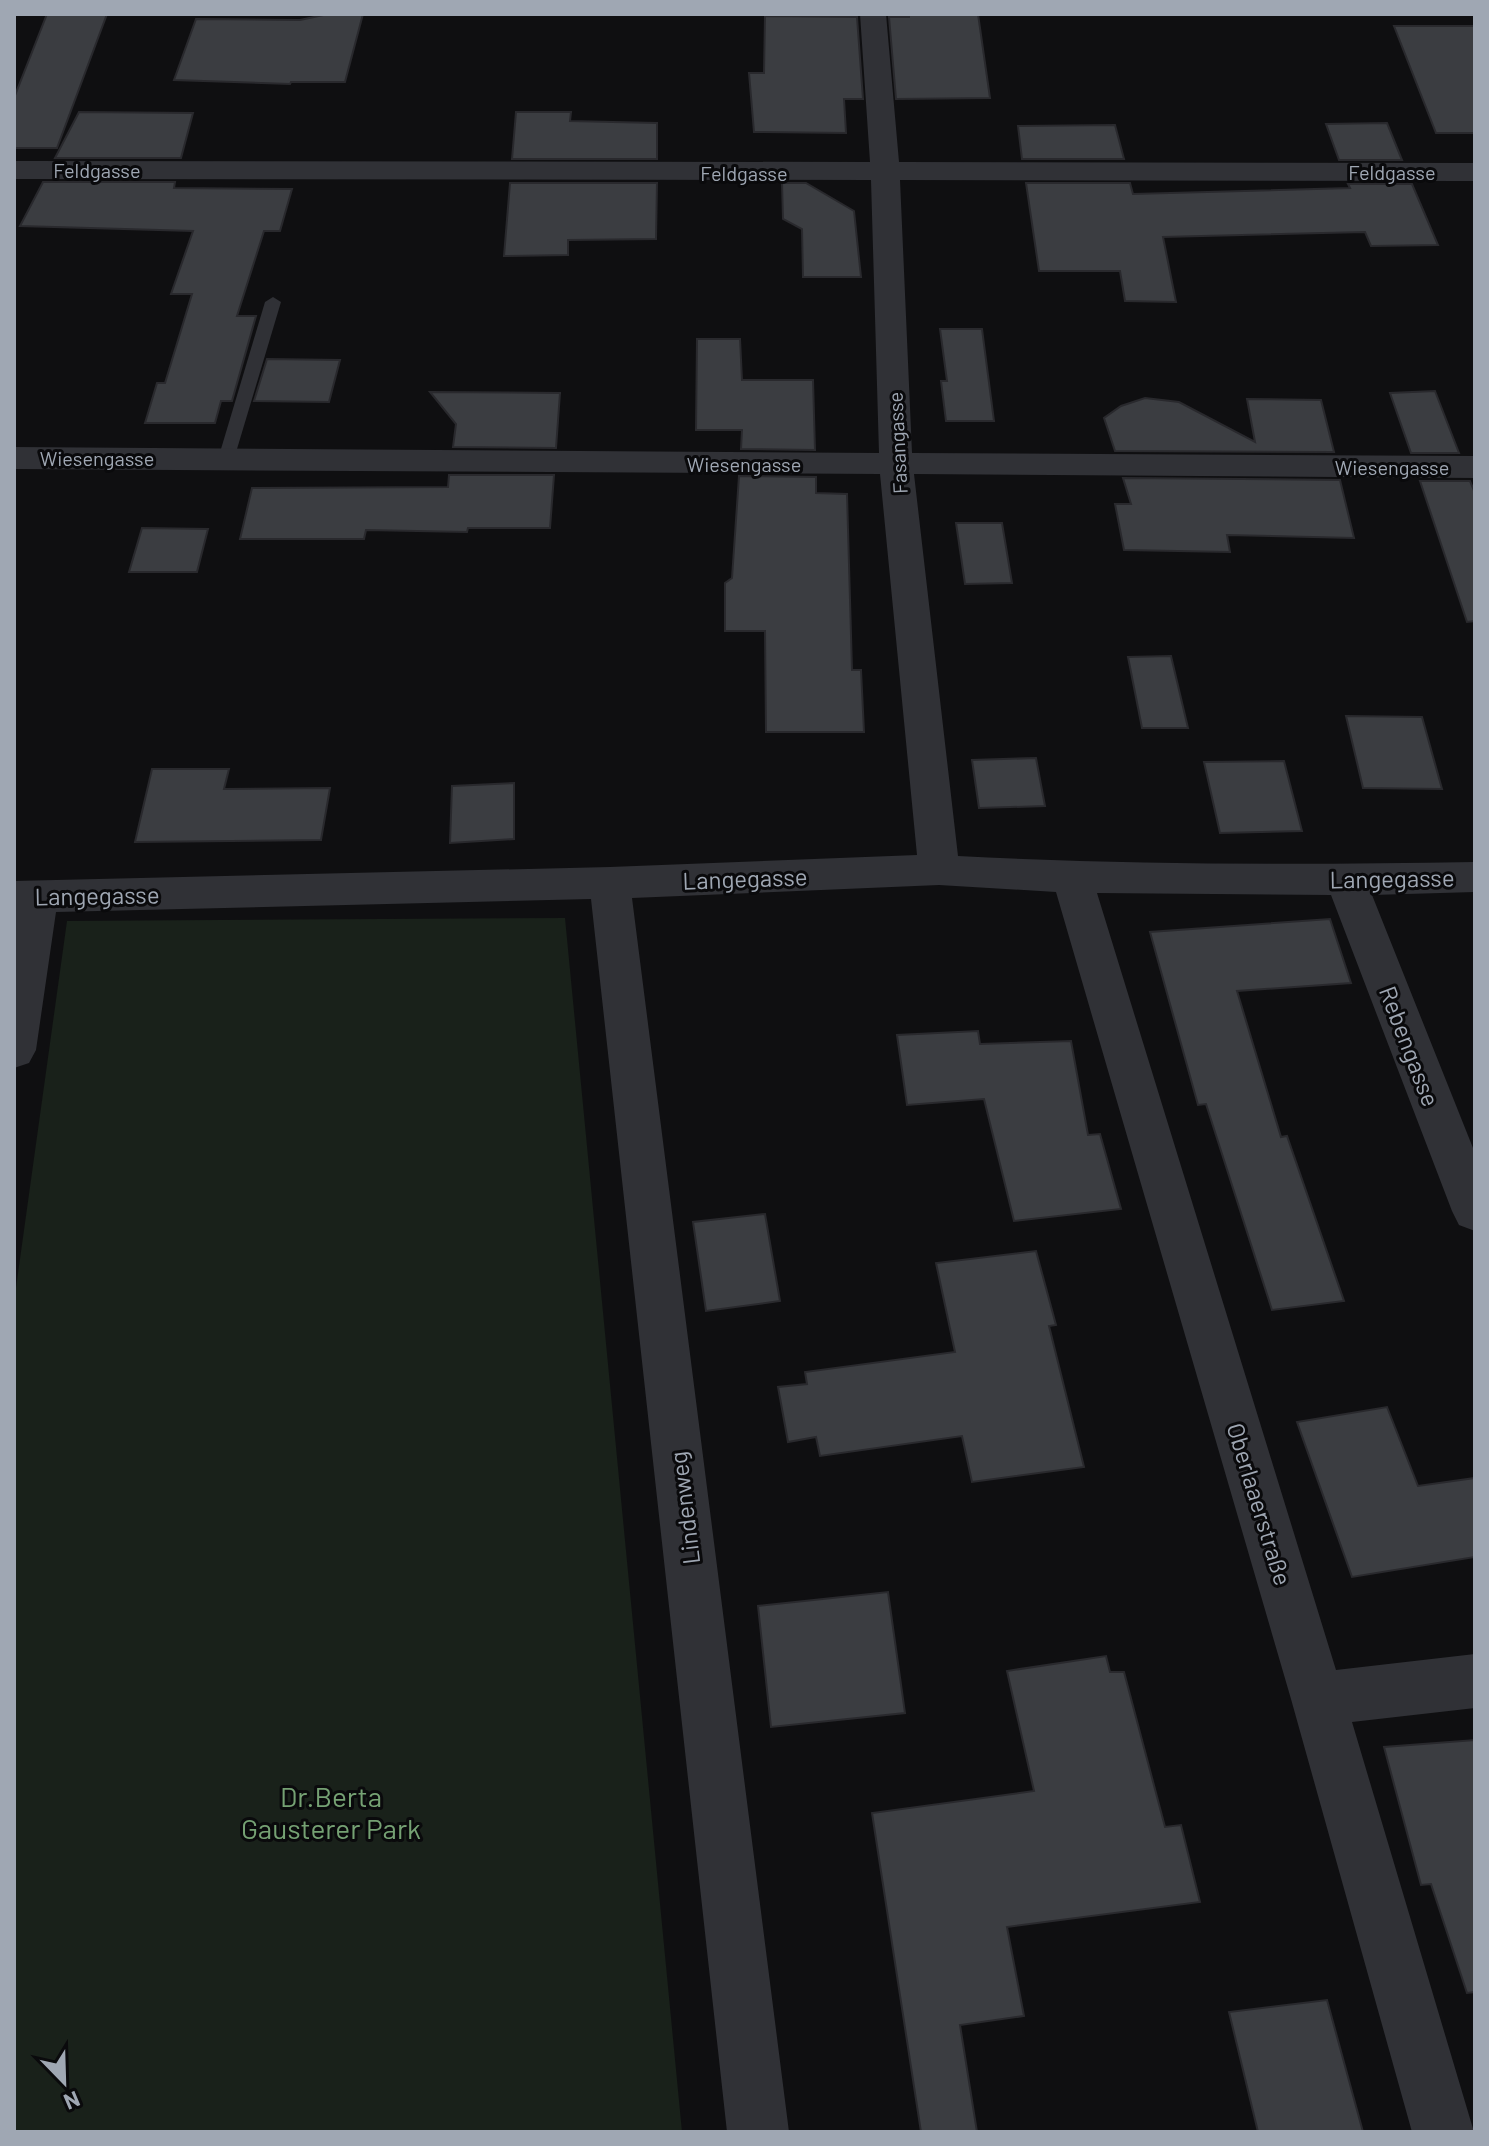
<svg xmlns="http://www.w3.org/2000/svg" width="1489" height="2146" font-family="Barlow,sans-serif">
<rect width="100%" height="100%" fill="#0f0f11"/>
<path fill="#19211a" d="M565 918 682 2132H14V1302L67 921Z"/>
<g fill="#3b3d41" stroke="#29292d" stroke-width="2">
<path d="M47 14H107L57 148H14V98Z"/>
<path d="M328 14H363L345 82H291L290 84 174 80 196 19 300 20Z"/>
<path d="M909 14H978L990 98 896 99 889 17H909Z"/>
<path d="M765 16 857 17 863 99H844L846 133 754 132 749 73H764Z"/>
<path d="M1394 26H1475V133H1436Z"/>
<path d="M79 112 193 113 181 158H55Z"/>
<path d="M516 112H571L570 121 657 123V159H512Z"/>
<path d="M1387 123 1402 160H1339L1326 124Z"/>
<path d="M1115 125 1124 159H1022L1018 126Z"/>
<path d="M43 182H175L174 188 292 189 280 231H264L237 316H256L232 401H221L215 423H145L157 383H165L192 294H171L193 231 20 226Z"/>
<path d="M510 183H657L656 239 568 240V255L504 256Z"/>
<path d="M782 183H806L854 211 861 277H803L802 229 783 219Z"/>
<path d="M1026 183H1130L1133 194 1350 188 1348 184H1412L1438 245 1371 246 1365 232 1163 237 1176 302 1125 301 1120 271H1039Z"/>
<path d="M940 329H982L994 421H946L941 381H947Z"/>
<path d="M697 339H740L742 380H813L815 450 741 449 742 430H696Z"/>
<path d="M267 359 340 360 329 402 254 401Z"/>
<path d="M1435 391 1459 453H1411L1390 393Z"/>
<path d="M430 392 560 393 556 448 453 447 456 424Z"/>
<path d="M1145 398 1179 402 1255 442 1247 399 1321 400 1334 452 1115 451 1104 418 1121 406Z"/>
<path d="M449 475H554L550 528H468L467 532 366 530 364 539H240L252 488 448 487Z"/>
<path d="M739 476 816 477V493L847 494 852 670H861L864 732H766L765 631H725V583L732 578Z"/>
<path d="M1123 478 1340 480 1354 538 1227 535 1230 552 1124 550 1115 504H1131Z"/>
<path d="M1420 481H1470L1475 493V621L1467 622Z"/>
<path d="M956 523H1002L1012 583 965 584Z"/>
<path d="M142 528 208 529 197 572H129Z"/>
<path d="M1171 656 1188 728H1142L1128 657Z"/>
<path d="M1346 716 1422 717 1442 789 1363 788Z"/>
<path d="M1036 758 1045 806 979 808 972 760Z"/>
<path d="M1284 761 1302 831 1220 833 1204 762Z"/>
<path d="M152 769H229L224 789 330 788 321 840 135 842Z"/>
<path d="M514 783V839L450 843 452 786Z"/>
<path d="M1330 919 1351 983 1237 991 1281 1137 1287 1136 1344 1301 1272 1310 1206 1104 1198 1105 1150 932Z"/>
<path d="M978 1031 980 1044 1071 1041 1088 1135 1100 1134 1121 1209 1014 1221 984 1099 907 1105 897 1035Z"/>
<path d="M765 1214 780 1301 706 1311 693 1222Z"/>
<path d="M1036 1251 1056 1325 1049 1326 1084 1467 972 1482 962 1436 820 1456 816 1437 788 1442 778 1387 807 1384 805 1372 955 1352 936 1263Z"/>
<path d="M1387 1407 1418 1486 1475 1478V1557L1352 1577 1297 1422Z"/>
<path d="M888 1592 905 1713 771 1727 758 1606Z"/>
<path d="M1106 1656 1110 1672H1124L1165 1827 1181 1825 1200 1902 1007 1927 1024 2016 960 2025 977 2132H921L872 1813 1034 1791 1007 1671Z"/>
<path d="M1475 1740V1992L1467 1993 1431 1884 1421 1885 1384 1747Z"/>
<path d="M1327 2000 1363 2132H1258L1229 2012Z"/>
</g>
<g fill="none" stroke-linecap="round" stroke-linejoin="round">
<path fill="#303136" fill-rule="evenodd" d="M273 297 281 302 234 459 226 464 220 463 218 459 265 302Z"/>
<path fill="#303136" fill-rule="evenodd" d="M860 14H886L899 162 1475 163V181L900 180 912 453 1475 456V478L914 474 958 856C1130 865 1303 865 1475 862V892L1372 895 1475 1153V1231L1459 1225 1452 1211 1331 895 1097 893 1336 1670 1475 1654V1708L1352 1722 1474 2132H1412L1291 1699 1056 892 939 885 632 898 789 2132H727L591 899 56 912 36 1050 29 1063 14 1068V881L610 867 917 855 880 474 14 469V447L879 453 871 180 14 179V161L870 162Z"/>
</g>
<g text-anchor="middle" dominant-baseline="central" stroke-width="6" stroke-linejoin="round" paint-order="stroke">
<g font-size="20" fill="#9fa7b3" stroke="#0a0a0c">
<text x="97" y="170">Feldgasse</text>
<text x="1392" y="172">Feldgasse</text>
<text x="744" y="173">Feldgasse</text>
<text transform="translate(897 443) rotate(-93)">Fasangasse</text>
<text x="97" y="458">Wiesengasse</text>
<text x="744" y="464">Wiesengasse</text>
<text x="1392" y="467">Wiesengasse</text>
</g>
<g font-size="24" fill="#9fa7b3" stroke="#0a0a0c">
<text transform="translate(745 878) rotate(-2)">Langegasse</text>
<text transform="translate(1392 878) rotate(-1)">Langegasse</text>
<text transform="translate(97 895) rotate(-1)">Langegasse</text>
<text transform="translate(1410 1046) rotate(69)">Rebengasse</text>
<text transform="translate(1260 1504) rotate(73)">Oberlaaerstraße</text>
<text transform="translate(684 1508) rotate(-97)">Lindenweg</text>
</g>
<g font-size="28" fill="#75a173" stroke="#0a0a0c">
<text x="331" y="1796">Dr.Berta<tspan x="331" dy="32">Gausterer Park</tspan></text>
</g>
</g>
<rect width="1489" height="2146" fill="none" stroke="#9fa7b3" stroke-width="32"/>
<g transform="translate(64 2082) rotate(157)" stroke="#0a0a0c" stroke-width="6" paint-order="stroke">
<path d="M0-6L14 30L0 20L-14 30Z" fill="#9fa7b3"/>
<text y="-12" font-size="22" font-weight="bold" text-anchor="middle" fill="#9fa7b3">N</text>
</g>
</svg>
